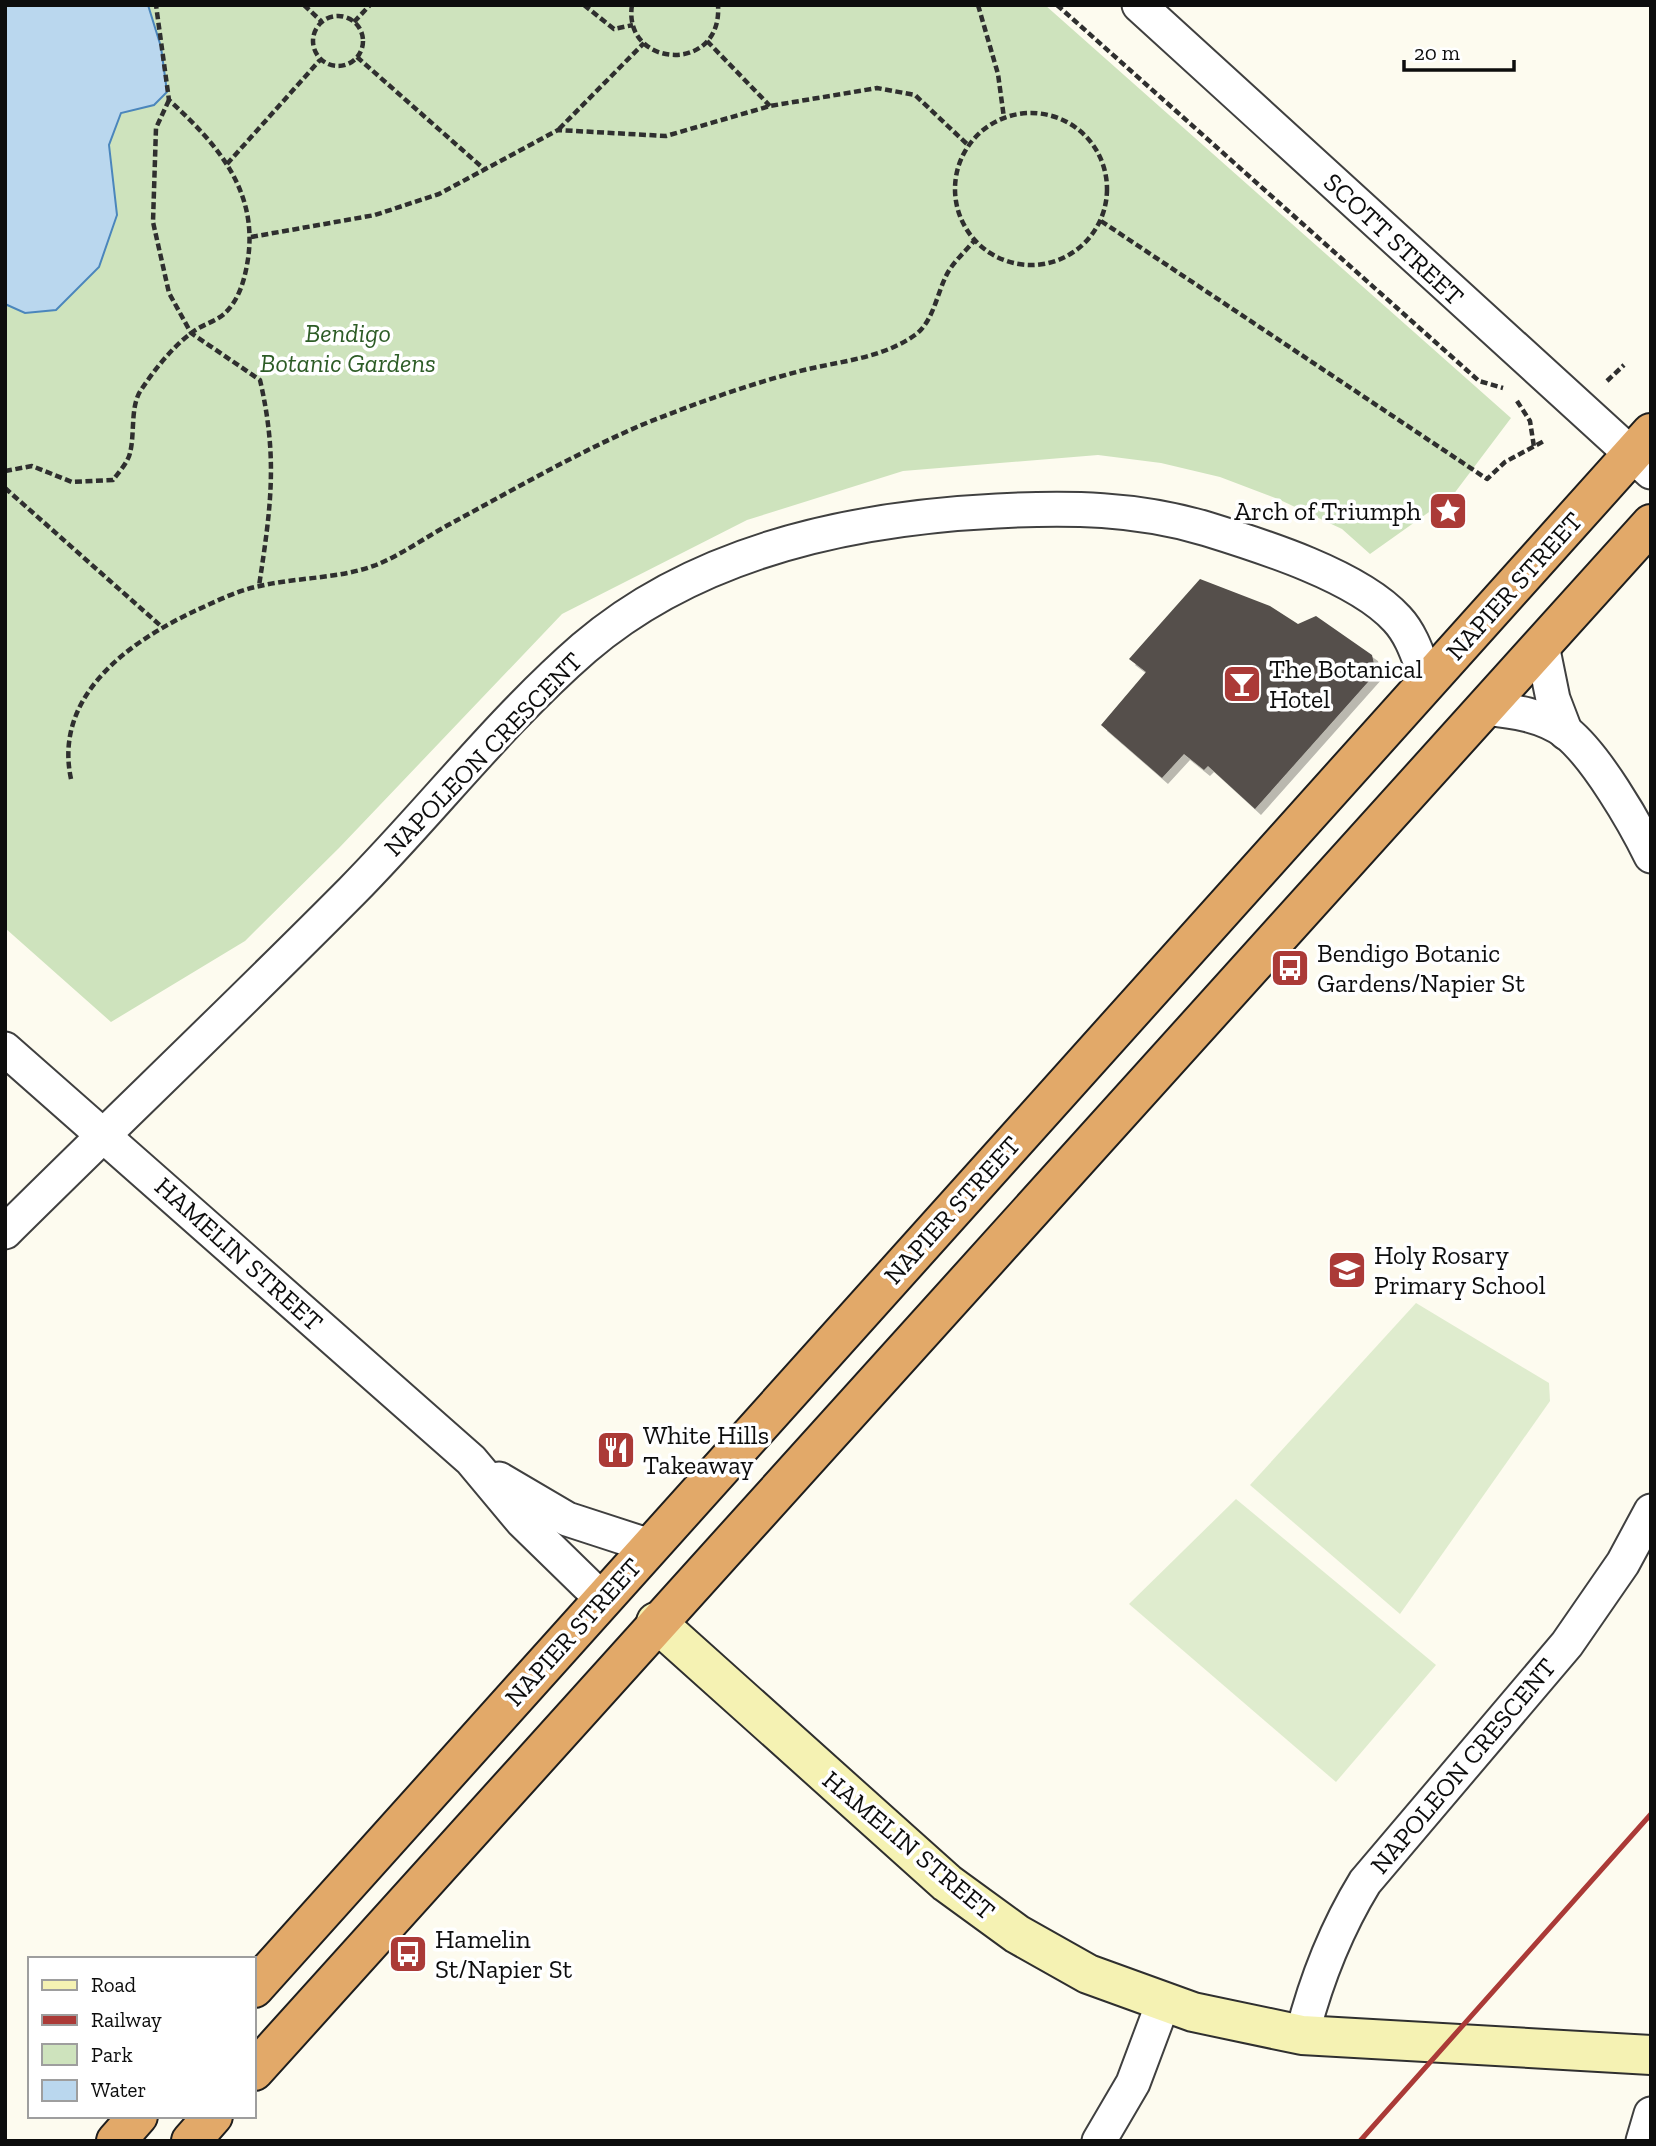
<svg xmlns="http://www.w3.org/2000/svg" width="1656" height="2146" font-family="'Zilla Slab',serif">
<defs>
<filter id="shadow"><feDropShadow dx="6" dy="6" stdDeviation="0" flood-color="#0004"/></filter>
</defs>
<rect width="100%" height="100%" fill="#fdfbef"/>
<path fill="#cee3bd" d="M5 5H1045L1511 418 1453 495 1370 554 1342 529 1278 499 1220 477 1161 463 1098 455 903 471 747 520 562 614 339 848 245 941 111 1022 5 928Z"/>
<g fill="#dfecce">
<path d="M1416 1303 1549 1383 1550 1401 1400 1614 1250 1485Z"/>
<path d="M1236 1499 1436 1665 1336 1782 1129 1604Z"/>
</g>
<path fill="#bad7ee" stroke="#4b86bc" stroke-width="2" d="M5 5H148L161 47 167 92 154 105 121 113 109 145 117 215 99 267 56 310 25 313 5 304Z"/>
<path fill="#544f4b" filter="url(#shadow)" d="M1200 579 1270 606 1298 624 1316 616 1372 655 1376 673 1255 809 1208 766 1204 770 1184 754 1162 778 1101 725 1146 672 1129 659Z"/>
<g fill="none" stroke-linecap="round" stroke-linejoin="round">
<g stroke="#404040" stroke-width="37">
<g id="street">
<path d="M1139 5 1651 472"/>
<path d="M1542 645 1553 699 1566 733"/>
<path d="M1485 708C1513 711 1543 715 1566 732 1596 756 1634 821 1651 856"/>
<path d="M5 1049 471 1460 522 1521 602 1599"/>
<path d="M5 1232C120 1118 238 1006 352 891 431 811 500 721 584 648 697 551 853 518 997 511 1068 507 1138 508 1207 529 1262 546 1358 576 1397 619 1413 636 1419 660 1428 682"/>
<path d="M499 1479 567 1519 650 1546"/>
<path d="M1302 2035C1316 1980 1335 1931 1365 1882L1567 1644 1623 1563 1651 1511"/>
<path d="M1099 2141 1133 2083 1163 2003"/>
<path d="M1643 2141 1651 2114"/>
</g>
</g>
<g stroke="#2f2f2f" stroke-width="42">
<path id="secondary" d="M656 1622 947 1883 1017 1934 1088 1974 1193 2012 1302 2035 1651 2055"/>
</g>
<g stroke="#1e1e1e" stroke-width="42">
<g id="highway">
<path d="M254 1988 1651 433"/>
<path d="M254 2071 1651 524"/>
<path d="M116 2141 138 2116"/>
<path d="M191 2141 213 2116"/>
</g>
</g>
<g stroke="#2f2f2f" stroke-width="4.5" stroke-dasharray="7 3.5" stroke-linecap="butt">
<path d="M304 5 321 21"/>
<path d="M584 5 614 29 633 25"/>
<path d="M632 5C622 68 723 75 718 5"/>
<path d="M978 5 998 74 1004 118"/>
<path d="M1057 5 1479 381 1503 388"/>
<circle cx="338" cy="41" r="25"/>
<path d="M354 22 370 5"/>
<path d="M707 41 770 106"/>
<path d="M357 57 484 169"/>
<path d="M169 100 156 128 153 222 169 293 191 333 260 380C278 458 271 507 259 586"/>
<circle cx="1031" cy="189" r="76"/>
<path d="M559 129 644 43"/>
<path d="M227 164 320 60"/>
<path d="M1101 221 1487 479 1505 462 1544 441"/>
<path d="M251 237 375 215 439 194 558 130 666 136 770 106 877 88 915 95 968 145"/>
<path d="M1607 381 1624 365"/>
<path d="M1517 401 1530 421 1534 447"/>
<path d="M5 471 32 466 72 482 113 480C119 472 128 462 130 453 135 434 130 406 141 390 155 369 173 346 194 331 204 324 219 320 226 312 240 298 245 278 248 259 258 190 217 144 169 100L156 5"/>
<path d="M5 488 162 627"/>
<path d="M71 779C53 695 130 641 197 610 217 601 238 590 260 586 298 577 339 579 376 565 401 555 426 537 450 524 513 490 578 452 644 424 696 403 750 384 804 370 841 361 883 358 915 335 933 322 937 294 946 276 952 263 965 252 974 241"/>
</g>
<use href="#street" stroke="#fff" stroke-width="33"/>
<use href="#secondary" stroke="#f5f2b3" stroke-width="38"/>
<use href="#highway" stroke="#e2a969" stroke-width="38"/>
<path stroke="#ab3a37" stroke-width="5" d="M1360 2141 1651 1814"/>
</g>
<defs>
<g id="sight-square" transform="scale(2.0125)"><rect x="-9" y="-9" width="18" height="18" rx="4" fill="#ab3a37" stroke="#fff"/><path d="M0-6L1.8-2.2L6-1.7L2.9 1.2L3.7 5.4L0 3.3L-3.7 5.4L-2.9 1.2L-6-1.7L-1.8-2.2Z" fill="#fff"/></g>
<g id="bar-square" transform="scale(2.0125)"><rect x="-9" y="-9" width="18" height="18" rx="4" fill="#ab3a37" stroke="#fff"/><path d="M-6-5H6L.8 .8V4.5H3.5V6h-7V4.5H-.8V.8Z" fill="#fff"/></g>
<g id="bus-square" transform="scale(2.0125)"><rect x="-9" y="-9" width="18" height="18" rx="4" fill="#ab3a37" stroke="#fff"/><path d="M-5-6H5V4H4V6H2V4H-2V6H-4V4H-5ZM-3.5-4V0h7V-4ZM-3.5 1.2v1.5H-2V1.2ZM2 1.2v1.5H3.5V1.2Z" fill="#fff"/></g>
<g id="school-square" transform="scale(2.0125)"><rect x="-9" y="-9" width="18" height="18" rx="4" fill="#ab3a37" stroke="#fff"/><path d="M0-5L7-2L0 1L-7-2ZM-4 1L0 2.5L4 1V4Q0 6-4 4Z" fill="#fff"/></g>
<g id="restaurant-square" transform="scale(2.0125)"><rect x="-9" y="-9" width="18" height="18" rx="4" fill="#ab3a37" stroke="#fff"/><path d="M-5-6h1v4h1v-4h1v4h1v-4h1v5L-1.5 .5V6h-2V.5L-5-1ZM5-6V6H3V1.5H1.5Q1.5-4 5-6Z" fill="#fff"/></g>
</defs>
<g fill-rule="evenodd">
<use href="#sight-square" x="1448" y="511"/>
<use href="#bar-square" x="1242" y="684"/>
<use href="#bus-square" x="1290" y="968"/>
<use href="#school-square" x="1347" y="1270"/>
<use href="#restaurant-square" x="616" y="1450"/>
<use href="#bus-square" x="408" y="1954"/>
</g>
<g text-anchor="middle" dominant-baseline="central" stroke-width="7" stroke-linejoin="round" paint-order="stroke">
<g font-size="26" fill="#0d0d0d" stroke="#fff">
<text transform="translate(1394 239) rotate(43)">SCOTT STREET</text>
<text transform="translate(1514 586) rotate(-48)">NAPIER STREET</text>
<text transform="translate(483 754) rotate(-46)">NAPOLEON CRESCENT</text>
<text transform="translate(952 1210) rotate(-48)">NAPIER STREET</text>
<text transform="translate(239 1254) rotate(42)">HAMELIN STREET</text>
<text transform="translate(573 1632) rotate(-48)">NAPIER STREET</text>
<text transform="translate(1463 1766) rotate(-50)">NAPOLEON CRESCENT</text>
<text transform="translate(909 1845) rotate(40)">HAMELIN STREET</text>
</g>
<g font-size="26" font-style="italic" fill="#2d5c26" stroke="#fff">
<text x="348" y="333">Bendigo<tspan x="348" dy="30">Botanic Gardens</tspan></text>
</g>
<g font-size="26" fill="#0d0d0d" stroke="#fff" text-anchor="start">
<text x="1421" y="511" text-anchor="end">Arch of Triumph</text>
<text x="1269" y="669">The Botanical<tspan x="1269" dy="30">Hotel</tspan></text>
<text x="1317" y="953">Bendigo Botanic<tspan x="1317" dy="30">Gardens/Napier St</tspan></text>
<text x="1374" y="1255">Holy Rosary<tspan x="1374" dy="30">Primary School</tspan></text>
<text x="643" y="1435">White Hills<tspan x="643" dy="30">Takeaway</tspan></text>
<text x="435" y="1939">Hamelin<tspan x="435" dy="30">St/Napier St</tspan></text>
</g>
</g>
<rect width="1656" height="2146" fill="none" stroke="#0d0d0d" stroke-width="14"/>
<rect x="28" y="1957" width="228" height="161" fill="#ffffff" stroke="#9e9e9e" stroke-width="2"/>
<rect x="42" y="1980" width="35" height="10" fill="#f5f2b3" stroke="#9e9e9e" stroke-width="2"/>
<text x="91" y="1992" font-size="21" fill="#0d0d0d">Road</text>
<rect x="42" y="2015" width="35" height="10" fill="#ab3a37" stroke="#9e9e9e" stroke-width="2"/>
<text x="91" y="2027" font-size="21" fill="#0d0d0d">Railway</text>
<rect x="42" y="2044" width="35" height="21" fill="#cee3bd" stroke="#9e9e9e" stroke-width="2"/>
<text x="91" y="2062" font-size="21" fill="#0d0d0d">Park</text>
<rect x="42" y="2080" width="35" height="21" fill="#bad7ee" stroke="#9e9e9e" stroke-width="2"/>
<text x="91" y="2097" font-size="21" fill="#0d0d0d">Water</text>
<path d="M1404 60v10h110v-10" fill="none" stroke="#0d0d0d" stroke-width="3.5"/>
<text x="1414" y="60" font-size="21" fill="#0d0d0d" stroke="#ffffff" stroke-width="5" paint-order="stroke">20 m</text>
</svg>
